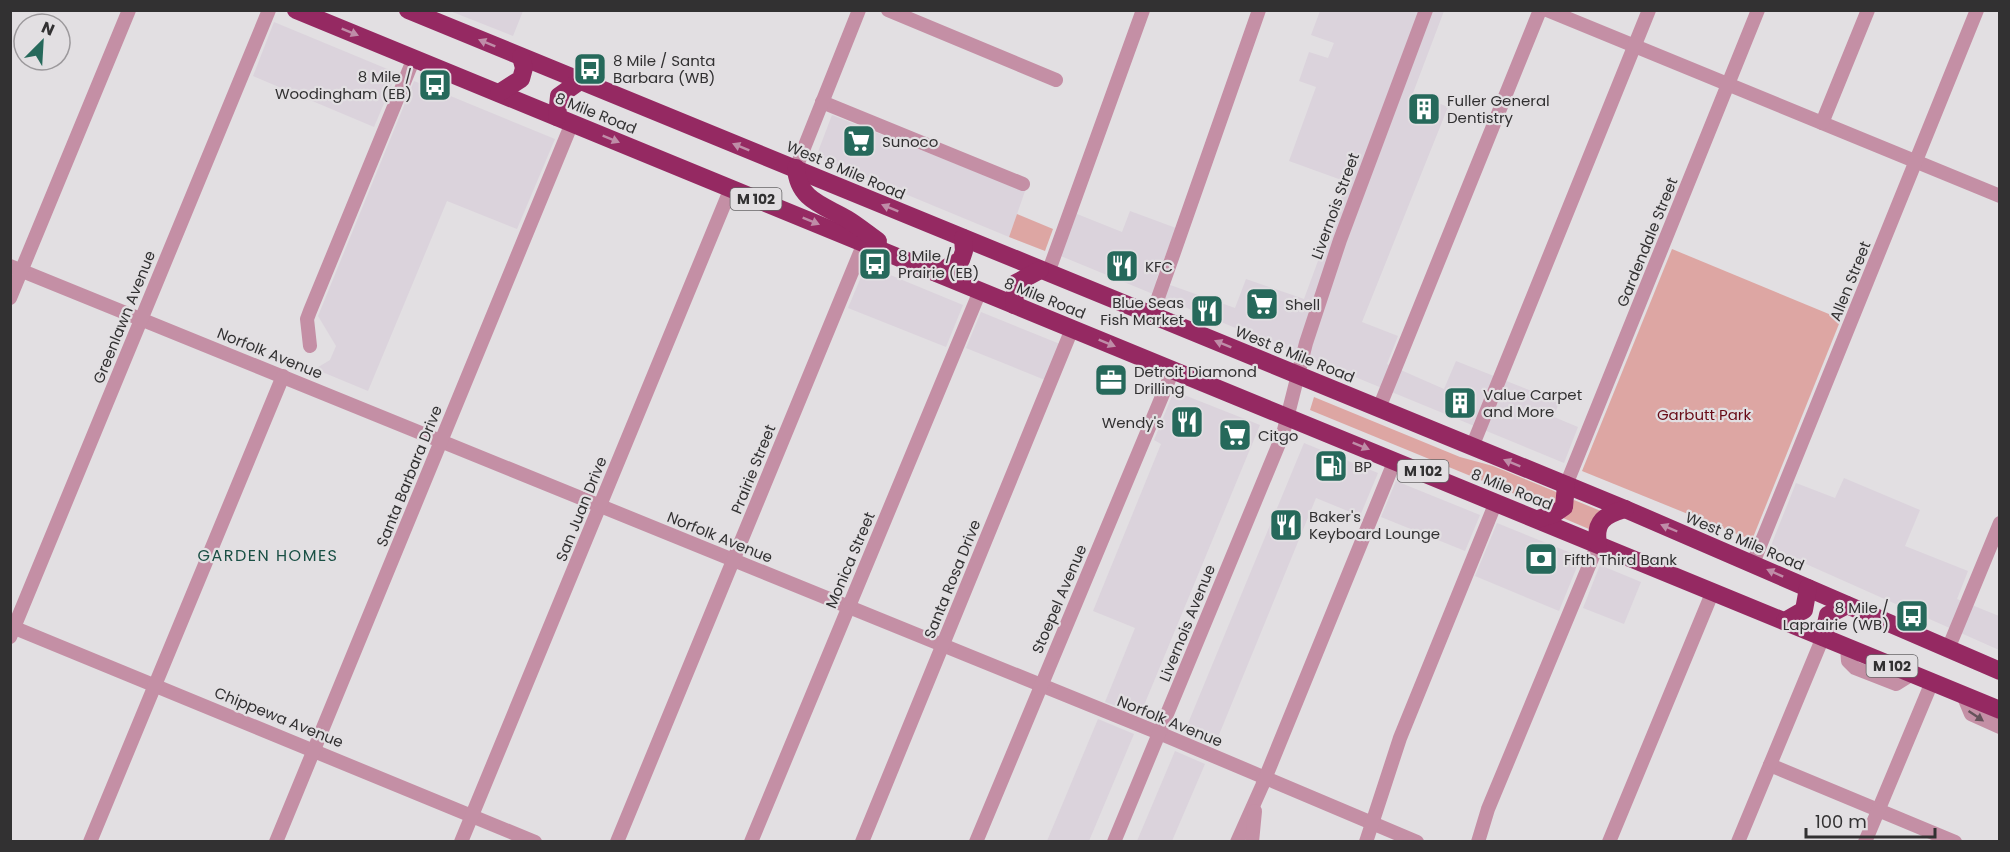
<svg xmlns="http://www.w3.org/2000/svg" width="2010" height="852" font-family="Poppins,sans-serif">
<rect width="100%" height="100%" fill="#e2dfe2"/>
<g fill="#dbd3dc">
<path d="M450 11H523L513 36Z"/>
<path d="M1320 11H1444L1413 93 1448 107 1362 322 1398 336 1387 364 1444 389 1456 361 1559 402 1554 417 1578 427 1564 463 1051 252 1067 210 1122 232 1130 211 1176 228 1156 280 1235 308 1246 279 1304 299 1347 182 1289 161 1316 87 1299 81 1309 52 1328 58 1334 43 1311 35Z"/>
<path d="M274 22 397 73 374 127 253 76Z"/>
<path d="M414 81 555 139 517 229 447 201 368 391 315 369 330 360 336 346 318 316Z"/>
<path d="M832 115 1025 191 1009 237 816 157Z"/>
<path d="M866 265 963 305 946 347 848 308Z"/>
<path d="M981 312 1060 344 1045 380 966 348Z"/>
<path d="M1174 391 1260 425 1140 715 1105 702 1135 628 1093 611 1161 444 1154 440Z"/>
<path d="M1304 443 1378 473 1360 516 1316 498 1214 747 1184 733Z"/>
<path d="M1844 478 1920 510 1905 546 1968 571 1957 599 1999 616V650L1770 548 1796 483 1835 498Z"/>
<path d="M1396 481 1480 515 1465 551 1381 517Z"/>
<path d="M1497 523 1581 557 1559 611 1475 576Z"/>
<path d="M1600 565 1641 582 1624 624 1583 608Z"/>
<path d="M1098 719 1134 734 1089 841H1047Z"/>
<path d="M1175 751 1205 764 1172 841H1137Z"/>
</g>
<g fill="#dda6a3">
<path d="M1017 214 1053 229 1045 251 1009 237Z"/>
<path d="M1672 249 1841 319 1752 540 1582 471Z"/>
<path d="M1314 397 1460 457 1493 466 1554 491 1559 494 1557 505 1546 507 1310 410Z"/>
<path d="M1574 500 1601 511 1589 529 1563 518Z"/>
</g>
<g fill="none" stroke-linecap="round" stroke-linejoin="round">
<g stroke="#c48fa5" stroke-width="14">
<path d="M888 10 1056 80"/>
<path d="M1547 10 2000 196"/>
<path d="M822 102 1023 184"/>
<path d="M1822 123 1868 10"/>
<path d="M796 168 859 10"/>
<path d="M10 266 1159 733 1417 842"/>
<path d="M1048 273 1143 10"/>
<path d="M10 298 129 10"/>
<path d="M1152 315 1259 10"/>
<path d="M310 346 307 319 310 311 414 58"/>
<path d="M1379 408 1540 10"/>
<path d="M1472 447 1649 10"/>
<path d="M1566 485 1758 10"/>
<path d="M1753 563 1977 10"/>
<path d="M10 626 535 842"/>
<path d="M10 637 269 10"/>
<path d="M1847 647 1848 661 1855 668 1896 684 1912 674"/>
<path d="M1948 649 2000 523"/>
<path d="M1963 695 1971 714 2000 727"/>
<path d="M1770 765 1955 842"/>
<path d="M90 842 283 376"/>
<path d="M276 842 572 123"/>
<path d="M461 842 731 188"/>
<path d="M617 842 864 243"/>
<path d="M751 842 980 291"/>
<path d="M862 842 1072 329"/>
<path d="M976 842 1173 370"/>
<path d="M1114 842 1283 434 1306 343 1340 240 1426 10"/>
<path d="M1237 842 1262 786 1395 460"/>
<path d="M1252 842 1255 811"/>
<path d="M1366 842 1400 738 1496 502"/>
<path d="M1478 842 1488 809 1598 544"/>
<path d="M1609 842 1713 591"/>
<path d="M1738 842 1823 637"/>
<path d="M1865 842 1932 682"/>
</g>
<g stroke="#952962" stroke-width="18">
<path d="M296 10 2000 710"/>
<path d="M408 10 1625 509 2000 671"/>
<path d="M499 93 521 79 524 68 521 57"/>
<path d="M557 117 559 96 580 81"/>
<path d="M796 168C798 200 823 205 847 219 857 225 868 234 878 241"/>
<path d="M937 273 961 260 964 251 963 238"/>
<path d="M1014 305 1016 283 1040 270"/>
<path d="M1538 519 1554 514 1564 507 1566 485"/>
<path d="M1598 544C1594 521 1605 515 1625 509"/>
<path d="M1785 621 1804 610 1808 588"/>
<path d="M1823 637 1828 615 1847 605"/>
</g>
</g>
<defs><path id="oneway-solid" d="M-6-.8H1V-3.2L6.5 0L1 3.2V.8H-6Z" transform="scale(1.5)"/></defs>
<g fill="#bf8da8">
<use href="#oneway-solid" transform="translate(350 32) rotate(22)"/>
<use href="#oneway-solid" transform="translate(487 43) rotate(-158)"/>
<use href="#oneway-solid" transform="translate(611 139) rotate(22)"/>
<use href="#oneway-solid" transform="translate(741 147) rotate(-158)"/>
<use href="#oneway-solid" transform="translate(890 208) rotate(-158)"/>
<use href="#oneway-solid" transform="translate(811 221) rotate(22)"/>
<use href="#oneway-solid" transform="translate(1107 343) rotate(22)"/>
<use href="#oneway-solid" transform="translate(1223 344) rotate(-158)"/>
<use href="#oneway-solid" transform="translate(1361 446) rotate(22)"/>
<use href="#oneway-solid" transform="translate(1512 463) rotate(-158)"/>
<use href="#oneway-solid" transform="translate(1669 528) rotate(-157)"/>
<use href="#oneway-solid" transform="translate(1775 573) rotate(-156)"/>
</g>
<use fill="#65525a" href="#oneway-solid" transform="translate(1976 716) rotate(34)"/>
<defs>
<g id="bus-square" transform="scale(1.725)"><rect x="-9" y="-9" width="18" height="18" rx="4" fill="#26695b" stroke="#e2dfe2"/><path d="M-5-6H5V4H4V6H2V4H-2V6H-4V4H-5ZM-3.5-4V0h7V-4ZM-3.5 1.2v1.5H-2V1.2ZM2 1.2v1.5H3.5V1.2Z" fill="#fff"/></g>
<g id="building-square" transform="scale(1.725)"><rect x="-9" y="-9" width="18" height="18" rx="4" fill="#26695b" stroke="#e2dfe2"/><path d="M-4-6H4V6H1V3H-1V6H-4ZM-2.5-4.3h1.7v1.8h-1.7ZM.8-4.3h1.7v1.8H.8ZM-2.5-1h1.7V.8h-1.7ZM.8-1h1.7V.8H.8Z" fill="#fff"/></g>
<g id="supermarket-square" transform="scale(1.725)"><rect x="-9" y="-9" width="18" height="18" rx="4" fill="#26695b" stroke="#e2dfe2"/><path d="M-6-5.5h2.5l.6 2H6L4.5 2H-2.5L-4.4-4H-6ZM-1.5 3.2a1.3 1.3 0 1 0 .1 0ZM3 3.2a1.3 1.3 0 1 0 .1 0Z" fill="#fff"/></g>
<g id="restaurant-square" transform="scale(1.725)"><rect x="-9" y="-9" width="18" height="18" rx="4" fill="#26695b" stroke="#e2dfe2"/><path d="M-5-6h1v4h1v-4h1v4h1v-4h1v5L-1.5 .5V6h-2V.5L-5-1ZM5-6V6H3V1.5H1.5Q1.5-4 5-6Z" fill="#fff"/></g>
<g id="office-square" transform="scale(1.725)"><rect x="-9" y="-9" width="18" height="18" rx="4" fill="#26695b" stroke="#e2dfe2"/><path d="M-6-3h4V-5.5h4V-3h4V5H-6ZM-1-4.5V-3h2v-1.5ZM-6 0V1H6V0Z" fill="#fff"/></g>
<g id="fuel-square" transform="scale(1.725)"><rect x="-9" y="-9" width="18" height="18" rx="4" fill="#26695b" stroke="#e2dfe2"/><path d="M-5.5-6h7V0h2V4h1.3V-2.5L3-4.5l.8-.8L6-3V5H2.5V1h-1V6h-7ZM-4.2-4.7v3.2H.2V-4.7Z" fill="#fff"/></g>
<g id="bank-square" transform="scale(1.725)"><rect x="-9" y="-9" width="18" height="18" rx="4" fill="#26695b" stroke="#e2dfe2"/><path d="M-6-4H6V4H-6ZM0-2.3a2.3 2.3 0 1 0 0 4.6a2.3 2.3 0 1 0 0-4.6Z" fill="#fff"/></g>
</defs>
<g fill-rule="evenodd">
<use href="#bus-square" x="590" y="69"/>
<use href="#bus-square" x="435" y="85"/>
<use href="#building-square" x="1424" y="109"/>
<use href="#supermarket-square" x="859" y="141"/>
<use href="#bus-square" x="875" y="264"/>
<use href="#restaurant-square" x="1122" y="266"/>
<use href="#supermarket-square" x="1262" y="304"/>
<use href="#restaurant-square" x="1207" y="311"/>
<use href="#office-square" x="1111" y="380"/>
<use href="#building-square" x="1460" y="403"/>
<use href="#restaurant-square" x="1187" y="422"/>
<use href="#supermarket-square" x="1235" y="435"/>
<use href="#fuel-square" x="1331" y="466"/>
<use href="#restaurant-square" x="1286" y="525"/>
<use href="#bank-square" x="1541" y="559"/>
<use href="#bus-square" x="1912" y="616"/>
</g>
<g text-anchor="middle" dominant-baseline="central" stroke-width="4.5" stroke-linejoin="round" paint-order="stroke">
<g fill="#e2dfe2" stroke="#676567" stroke-width="1.5">
<rect x="730.5" y="188" width="51" height="22" rx="4.5"/>
<rect x="1397.5" y="460" width="51" height="22" rx="4.5"/>
<rect x="1866.5" y="655" width="51" height="22" rx="4.5"/>
</g>
<g font-size="14" font-weight="bold" fill="#323132">
<text x="756" y="199">M 102</text>
<text x="1423" y="471">M 102</text>
<text x="1892" y="666">M 102</text>
</g>
<g font-size="15" fill="#323132" stroke="#e2dfe2" text-anchor="start">
<text x="613" y="60">8 Mile / Santa<tspan x="613" dy="17">Barbara (WB)</tspan></text>
<text x="412" y="76" text-anchor="end">8 Mile /<tspan x="412" dy="17">Woodingham (EB)</tspan></text>
<text x="1447" y="100">Fuller General<tspan x="1447" dy="17">Dentistry</tspan></text>
<text x="882" y="141">Sunoco</text>
<text x="898" y="255">8 Mile /<tspan x="898" dy="17">Prairie (EB)</tspan></text>
<text x="1145" y="266">KFC</text>
<text x="1184" y="302" text-anchor="end">Blue Seas<tspan x="1184" dy="17">Fish Market</tspan></text>
<text x="1285" y="304">Shell</text>
<text x="1134" y="371">Detroit Diamond<tspan x="1134" dy="17">Drilling</tspan></text>
<text x="1483" y="394">Value Carpet<tspan x="1483" dy="17">and More</tspan></text>
<text x="1164" y="422" text-anchor="end">Wendy's</text>
<text x="1258" y="435">Citgo</text>
<text x="1354" y="466">BP</text>
<text x="1309" y="516">Baker's<tspan x="1309" dy="17">Keyboard Lounge</tspan></text>
<text x="1564" y="559">Fifth Third Bank</text>
<text x="1889" y="607" text-anchor="end">8 Mile /<tspan x="1889" dy="17">Laprairie (WB)</tspan></text>
</g>
<g font-size="15" fill="#323132" stroke="#e2dfe2">
<text transform="translate(596 113) rotate(22)">8 Mile Road</text>
<text transform="translate(846 170) rotate(23)">West 8 Mile Road</text>
<text transform="translate(1335 206) rotate(-70)">Livernois Street</text>
<text transform="translate(1647 242) rotate(-68)">Gardendale Street</text>
<text transform="translate(1850 281) rotate(-68)">Allen Street</text>
<text transform="translate(1045 298) rotate(22)">8 Mile Road</text>
<text transform="translate(124 317) rotate(-68)">Greenlawn Avenue</text>
<text transform="translate(270 353) rotate(22)">Norfolk Avenue</text>
<text transform="translate(1295 354) rotate(22)">West 8 Mile Road</text>
<text transform="translate(753 469) rotate(-68)">Prairie Street</text>
<text transform="translate(409 476) rotate(-68)">Santa Barbara Drive</text>
<text transform="translate(1512 489) rotate(22)">8 Mile Road</text>
<text transform="translate(581 509) rotate(-68)">San Juan Drive</text>
<text transform="translate(720 537) rotate(22)">Norfolk Avenue</text>
<text transform="translate(1745 541) rotate(23)">West 8 Mile Road</text>
<text transform="translate(850 560) rotate(-67)">Monica Street</text>
<text transform="translate(952 579) rotate(-68)">Santa Rosa Drive</text>
<text transform="translate(1059 599) rotate(-67)">Stoepel Avenue</text>
<text transform="translate(1187 623) rotate(-68)">Livernois Avenue</text>
<text transform="translate(279 717) rotate(22)">Chippewa Avenue</text>
<text transform="translate(1170 721) rotate(22)">Norfolk Avenue</text>
</g>
<g font-size="15" fill="#680b17" stroke="#e2dfe2">
<text x="1704" y="414">Garbutt Park</text>
</g>
<g font-size="16" letter-spacing="1.5" fill="#1a5045" stroke="#e2dfe2">
<text x="268" y="555">GARDEN HOMES</text>
</g>
</g>
<rect width="2010" height="852" fill="none" stroke="#323132" stroke-width="24"/>
<g transform="translate(42 42) rotate(24)"><circle r="28" fill="#e2dfe2" stroke="#9c999c" stroke-width="1.5"/>
<path d="M0-4.5L10 22L0 15L-10 22Z" fill="#26695b"/>
<text y="-9" font-size="16" font-weight="bold" text-anchor="middle" fill="#323132">N</text>
</g>
<path d="M1806 828v9h129v-9" fill="none" stroke="#323132" stroke-width="3"/>
<text x="1815" y="828" font-size="18" fill="#323132" stroke="#e2dfe2" stroke-width="4.5" paint-order="stroke">100 m</text>
</svg>
